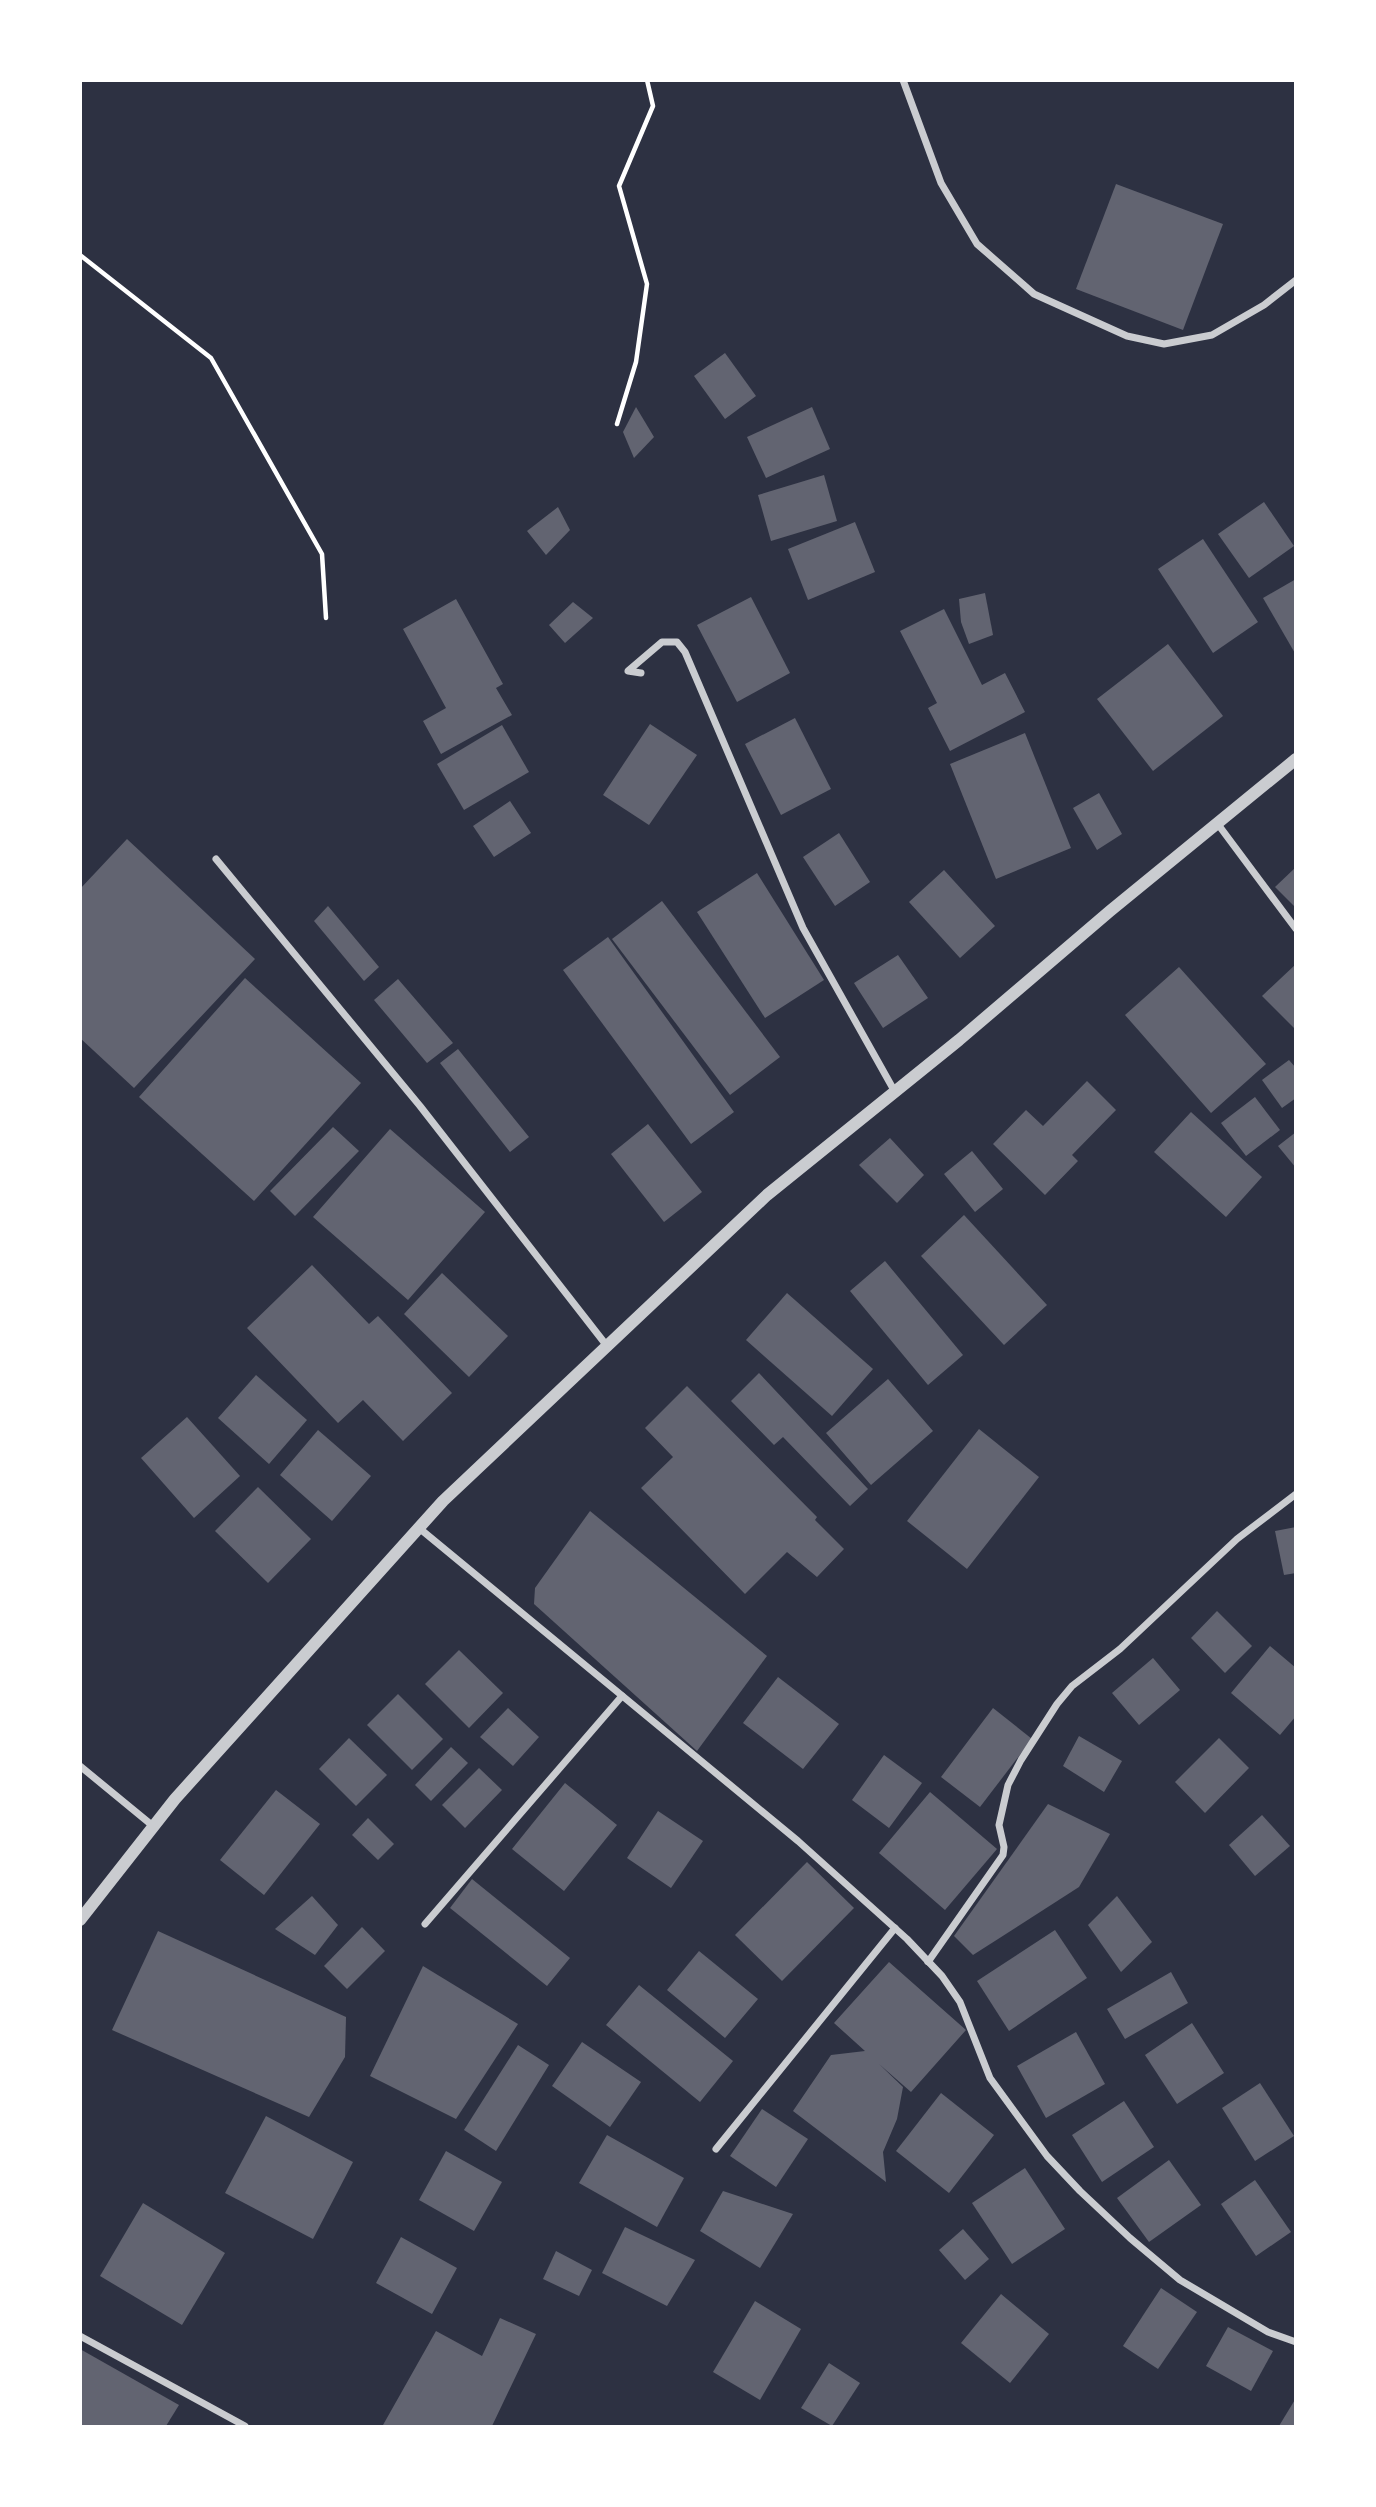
<svg xmlns="http://www.w3.org/2000/svg" width="1376" height="2507" font-family="Figtree,sans-serif">
<rect width="100%" height="100%" fill="#2d3142"/>
<g fill="#626471">
<path d="M1116 184 1223 224 1183 330 1076 289Z"/>
<path d="M725 353 756 396 725 419 694 376Z"/>
<path d="M636 407 654 437 634 458 623 432Z"/>
<path d="M812 407 830 449 766 478 747 437Z"/>
<path d="M824 475 837 521 771 541 758 495Z"/>
<path d="M1264 502 1294 546 1249 578 1218 534Z"/>
<path d="M558 507 570 530 546 555 527 531Z"/>
<path d="M855 522 875 572 808 600 788 549Z"/>
<path d="M1203 539 1258 622 1213 653 1158 569Z"/>
<path d="M1296 579V655L1263 598Z"/>
<path d="M985 593 993 635 969 644 961 622 959 599Z"/>
<path d="M751 597 790 673 737 702 697 625Z"/>
<path d="M456 599 503 684 496 688 512 715 441 754 423 721 446 708 403 629Z"/>
<path d="M573 602 593 618 565 643 549 625Z"/>
<path d="M944 609 982 685 1005 673 1025 712 950 751 928 708 937 703 900 631Z"/>
<path d="M1168 644 1223 716 1153 771 1097 699Z"/>
<path d="M795 718 831 789 781 815 745 744Z"/>
<path d="M650 724 697 755 649 825 603 795Z"/>
<path d="M502 725 529 772 464 810 437 764Z"/>
<path d="M1025 733 1071 848 996 879 950 764Z"/>
<path d="M1099 793 1122 834 1097 850 1073 808Z"/>
<path d="M510 801 531 833 494 857 473 826Z"/>
<path d="M839 833 870 882 835 906 803 857Z"/>
<path d="M127 839 255 959 134 1088 80 1038V889Z"/>
<path d="M1296 867V908L1275 887Z"/>
<path d="M944 870 995 926 960 958 909 902Z"/>
<path d="M757 873 824 980 765 1018 697 912Z"/>
<path d="M662 901 780 1057 730 1095 612 939Z"/>
<path d="M328 906 379 967 364 981 314 921Z"/>
<path d="M608 937 734 1112 691 1144 563 970Z"/>
<path d="M898 955 928 998 883 1028 854 983Z"/>
<path d="M1296 964V1030L1262 996Z"/>
<path d="M1179 967 1266 1064 1211 1113 1125 1015Z"/>
<path d="M245 978 361 1083 254 1201 139 1097Z"/>
<path d="M398 979 453 1043 427 1063 374 1000Z"/>
<path d="M458 1049 529 1137 510 1152 440 1063Z"/>
<path d="M1289 1060 1296 1068V1098L1282 1108 1262 1080Z"/>
<path d="M1087 1081 1116 1110 1072 1155 1078 1161 1045 1195 993 1144 1026 1110 1043 1126Z"/>
<path d="M1255 1097 1280 1130 1246 1156 1221 1123Z"/>
<path d="M1191 1112 1262 1177 1226 1217 1154 1152Z"/>
<path d="M648 1124 702 1192 664 1222 611 1154Z"/>
<path d="M333 1127 359 1151 295 1216 270 1191Z"/>
<path d="M390 1129 485 1212 408 1300 313 1217Z"/>
<path d="M1296 1132V1168L1278 1146Z"/>
<path d="M890 1138 924 1175 897 1203 859 1165Z"/>
<path d="M972 1151 1003 1189 975 1212 944 1174Z"/>
<path d="M964 1215 1047 1305 1004 1345 921 1256Z"/>
<path d="M885 1261 963 1355 928 1385 850 1291Z"/>
<path d="M312 1265 369 1324 378 1316 452 1393 403 1441 363 1400 338 1423 247 1328Z"/>
<path d="M442 1273 508 1336 469 1377 404 1314Z"/>
<path d="M787 1293 873 1369 832 1416 746 1340Z"/>
<path d="M759 1373 868 1489 850 1506 783 1437 774 1445 731 1401Z"/>
<path d="M256 1375 307 1420 269 1464 218 1418Z"/>
<path d="M888 1379 933 1431 871 1485 826 1433Z"/>
<path d="M687 1386 817 1517 815 1520 844 1549 817 1577 787 1552 745 1594 641 1488 673 1457 645 1428Z"/>
<path d="M187 1417 240 1476 194 1518 141 1458Z"/>
<path d="M979 1429 1039 1477 967 1569 907 1521Z"/>
<path d="M318 1430 371 1476 332 1521 280 1475Z"/>
<path d="M258 1487 311 1539 268 1583 215 1531Z"/>
<path d="M590 1511 767 1656 697 1751 534 1604 535 1588Z"/>
<path d="M1296 1527V1573L1284 1575 1275 1531Z"/>
<path d="M1217 1611 1252 1646 1225 1673 1191 1638Z"/>
<path d="M1270 1646 1296 1668V1716L1280 1735 1231 1693Z"/>
<path d="M459 1650 503 1693 469 1728 425 1684Z"/>
<path d="M1153 1658 1180 1690 1139 1725 1112 1693Z"/>
<path d="M778 1677 839 1724 803 1769 743 1723Z"/>
<path d="M398 1694 443 1739 412 1770 367 1725Z"/>
<path d="M508 1708 539 1737 513 1766 480 1737Z"/>
<path d="M993 1708 1032 1739 980 1807 941 1777Z"/>
<path d="M1079 1736 1122 1761 1104 1792 1063 1766Z"/>
<path d="M349 1738 387 1775 356 1806 319 1769Z"/>
<path d="M1219 1738 1249 1768 1205 1813 1175 1782Z"/>
<path d="M451 1747 468 1763 431 1801 415 1785Z"/>
<path d="M884 1755 922 1783 889 1828 852 1800Z"/>
<path d="M479 1768 502 1790 465 1828 442 1805Z"/>
<path d="M565 1783 617 1825 564 1891 512 1849Z"/>
<path d="M276 1790 320 1824 264 1895 220 1860Z"/>
<path d="M930 1792 997 1849 945 1910 879 1853Z"/>
<path d="M1048 1804 1110 1834 1079 1887 973 1955 954 1936Z"/>
<path d="M658 1811 703 1841 671 1888 627 1858Z"/>
<path d="M1262 1815 1290 1846 1255 1876 1229 1845Z"/>
<path d="M368 1818 394 1844 378 1860 352 1835Z"/>
<path d="M807 1862 854 1908 782 1981 735 1935Z"/>
<path d="M472 1879 570 1958 547 1986 450 1908Z"/>
<path d="M312 1896 338 1925 315 1955 275 1929Z"/>
<path d="M1117 1896 1152 1942 1121 1972 1088 1925Z"/>
<path d="M362 1927 385 1951 347 1989 324 1966Z"/>
<path d="M1055 1930 1087 1978 1009 2031 977 1981Z"/>
<path d="M158 1931 346 2017 345 2057 309 2117 112 2030Z"/>
<path d="M699 1951 758 1999 725 2038 667 1990Z"/>
<path d="M889 1962 966 2030 911 2092 879 2064 903 2087 897 2119 883 2152 886 2182 793 2111 831 2055 865 2051 834 2023Z"/>
<path d="M423 1966 518 2024 456 2119 370 2076Z"/>
<path d="M1171 1972 1188 2003 1125 2039 1107 2009Z"/>
<path d="M639 1985 733 2061 700 2102 606 2025Z"/>
<path d="M1192 2023 1224 2073 1177 2104 1145 2055Z"/>
<path d="M1076 2032 1105 2084 1046 2118 1017 2066Z"/>
<path d="M582 2042 641 2082 610 2127 552 2086Z"/>
<path d="M518 2045 549 2065 496 2151 464 2130Z"/>
<path d="M1260 2083 1294 2136 1255 2161 1222 2108Z"/>
<path d="M941 2093 994 2135 949 2193 896 2151Z"/>
<path d="M1124 2101 1154 2147 1102 2182 1072 2135Z"/>
<path d="M762 2109 808 2139 776 2187 730 2156Z"/>
<path d="M266 2116 353 2162 313 2239 225 2193Z"/>
<path d="M607 2135 684 2178 657 2227 579 2183Z"/>
<path d="M446 2151 502 2182 474 2231 419 2200Z"/>
<path d="M1169 2160 1201 2205 1149 2242 1117 2198Z"/>
<path d="M1025 2168 1065 2229 1012 2264 972 2203Z"/>
<path d="M1255 2180 1291 2232 1256 2256 1221 2204Z"/>
<path d="M723 2191 793 2214 760 2268 700 2231Z"/>
<path d="M143 2203 225 2253 182 2325 100 2276Z"/>
<path d="M625 2227 695 2260 667 2306 602 2273Z"/>
<path d="M963 2229 989 2259 965 2280 939 2250Z"/>
<path d="M401 2237 457 2268 432 2314 376 2283Z"/>
<path d="M556 2251 592 2270 579 2296 543 2279Z"/>
<path d="M1161 2288 1197 2312 1158 2369 1123 2346Z"/>
<path d="M1001 2294 1049 2334 1010 2383 961 2343Z"/>
<path d="M755 2301 801 2329 760 2400 713 2372Z"/>
<path d="M500 2318 536 2334 492 2426H387L383 2425 436 2331 482 2356Z"/>
<path d="M1228 2327 1273 2351 1251 2391 1206 2366Z"/>
<path d="M80 2349 179 2405 166 2426H80Z"/>
<path d="M829 2363 860 2383 832 2426 801 2408Z"/>
<path d="M1296 2398V2426H1279Z"/>
</g>
<g fill="none" stroke-linecap="round" stroke-linejoin="round">
<g stroke="#fff" stroke-width="4.5">
<path d="M80 255 211 358 322 554 326 618"/>
<path d="M617 424 636 362 647 284 619 186 653 106 647 80"/>
</g>
<g stroke="#caccd0" stroke-width="7">
<path d="M903 80 941 183 977 244 1034 294 1127 336 1164 344 1212 335 1264 305 1296 280"/>
<path d="M641 673 628 671 662 642H677L685 652 803 928 895 1092"/>
<path d="M1217 823 1296 929"/>
<path d="M216 859 420 1106 607 1346"/>
<path d="M419 1528 798 1841 907 1939 942 1976 960 2002 990 2078 1047 2156 1080 2191 1130 2238 1180 2280 1268 2332 1296 2342"/>
<path d="M80 1766 153 1826"/>
<path d="M425 1924 622 1696"/>
<path d="M928 1962 1003 1855 1004 1847 999 1825 1008 1785 1021 1760 1057 1704 1072 1686 1120 1649 1237 1539 1296 1494"/>
<path d="M716 2149 895 1928"/>
<path d="M80 2336 245 2426"/>
</g>
<path stroke="#caccd0" stroke-width="12" d="M80 1920 175 1799 443 1501 767 1195 959 1040 1110 911 1296 759"/>
</g>
<rect width="1376" height="2507" fill="none" stroke="#ffffff" stroke-width="164"/>
</svg>
